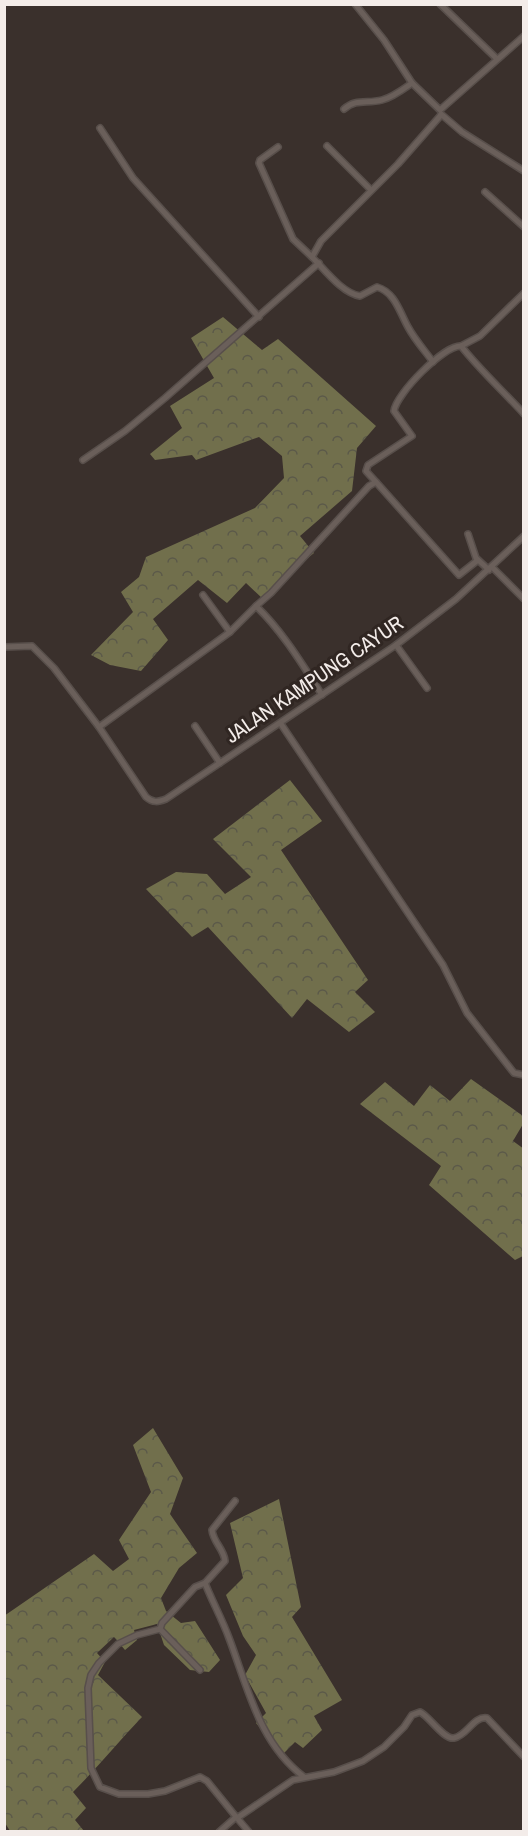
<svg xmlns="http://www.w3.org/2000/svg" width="528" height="1836" font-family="'Archivo Narrow',sans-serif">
<defs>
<pattern id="forest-crowns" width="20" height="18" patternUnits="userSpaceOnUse" patternTransform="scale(1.5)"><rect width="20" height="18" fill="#716f4c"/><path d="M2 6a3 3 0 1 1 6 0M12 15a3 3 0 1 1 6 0" fill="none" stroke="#5b5949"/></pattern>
</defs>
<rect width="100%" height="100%" fill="#3a302c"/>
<g fill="url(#forest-crowns)">
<path d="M223 317 262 350 278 339 376 426 357 448 352 491 300 536 314 553 276 584 263 599 246 583 227 603 198 580 153 619 168 640 141 671 110 665 91 655 133 612 121 592 139 577 146 557 255 508 284 478 282 456 259 437 196 460 192 455 155 460 150 454 182 428 170 406 214 378 191 338Z"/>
<path d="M290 780 322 821 281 850 368 980 355 992 375 1012 349 1032 307 999 292 1018 208 927 192 937 146 889 176 872 207 874 225 894 251 877 213 839Z"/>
<path d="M471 1079 523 1116V1124L513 1141 524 1149 523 1256 515 1260 429 1185 441 1166 360 1104 385 1082 414 1106 430 1085 450 1101Z"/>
<path d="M153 1428 183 1478 170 1514 197 1553 179 1568 161 1598 166 1611 181 1623 195 1621 220 1660 209 1672 190 1670 164 1645 157 1624 134 1630 137 1640 125 1650 114 1637 97 1653 105 1662 98 1675 142 1717C118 1742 97 1768 73 1792L86 1808 75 1820 84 1831H10L5 1823 4 1616 94 1554 113 1571 129 1559 119 1540 151 1492 133 1445Z"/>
<path d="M279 1499 301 1607 292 1617 342 1700 314 1716 322 1730 303 1748 295 1742 282 1755 256 1723 266 1713 245 1675 256 1655 243 1636 226 1595 243 1578 230 1523Z"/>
</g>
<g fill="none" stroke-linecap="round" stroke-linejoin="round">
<g stroke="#584f4b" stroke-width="8">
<g id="minor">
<path d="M355 4 384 40 412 83"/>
<path d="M440 4 496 58"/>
<path d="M344 109C356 98 367 104 382 100 393 97 402 90 412 83L440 110 524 36"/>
<path d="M441 114 462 132 524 171"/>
<path d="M100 128 133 178 259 317"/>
<path d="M327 146 371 190"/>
<path d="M278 147 260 160 259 163 293 239 312 257"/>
<path d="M485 192 524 227"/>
<path d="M524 293 480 336 461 346C480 370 503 391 524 414"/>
<path d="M433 362C425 351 415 340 408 327 400 313 395 292 377 287L360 296C342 293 325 270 312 257L321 241 398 164 441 115"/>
<path d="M83 460 125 431 165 398 319 263"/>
<path d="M376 482 459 575 478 560"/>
<path d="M468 534 476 558 489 570"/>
<path d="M492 567 524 599"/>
<path d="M203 595 230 632 256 606C283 632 302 664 322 695"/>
<path d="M256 606 271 593 369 486 376 482 366 471 368 465 412 436 394 411C396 394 444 345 461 346"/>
<path d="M396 645 427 688"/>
<path d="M4 647 32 646 54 668 99 727 146 797C153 803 158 802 166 799L396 645 456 599 524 536"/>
<path d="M281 724 443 965 467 1013 514 1073 524 1075"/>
<path d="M195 726 220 763"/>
<path d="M99 727 230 632"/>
<path d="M235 1501 212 1530C213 1542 224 1549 225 1561L205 1583C212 1601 222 1619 229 1638 248 1688 259 1743 304 1777"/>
<path d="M160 1629 137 1635 118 1644 99 1663 91 1675 88 1688 91 1768 100 1787 119 1794H148L165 1791 200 1777 207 1781 237 1818 293 1780 334 1772 363 1761 384 1747 404 1727 412 1715 420 1712C429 1716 444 1740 454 1738 468 1735 473 1716 487 1718L524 1757"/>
<path d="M200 1670 160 1629 162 1623 195 1587 205 1583"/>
<path d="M237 1818 249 1832"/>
<path d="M219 1832 236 1817"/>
</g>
</g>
<use href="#minor" stroke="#6a5f5a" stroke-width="5"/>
</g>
<g text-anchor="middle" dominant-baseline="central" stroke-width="6" stroke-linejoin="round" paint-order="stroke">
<g font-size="21" fill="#f3ece9" stroke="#302622">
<text transform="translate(314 679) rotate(-34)">JALAN KAMPUNG CAYUR</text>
</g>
</g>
<rect width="528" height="1836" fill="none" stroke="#f3ece9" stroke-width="12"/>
</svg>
